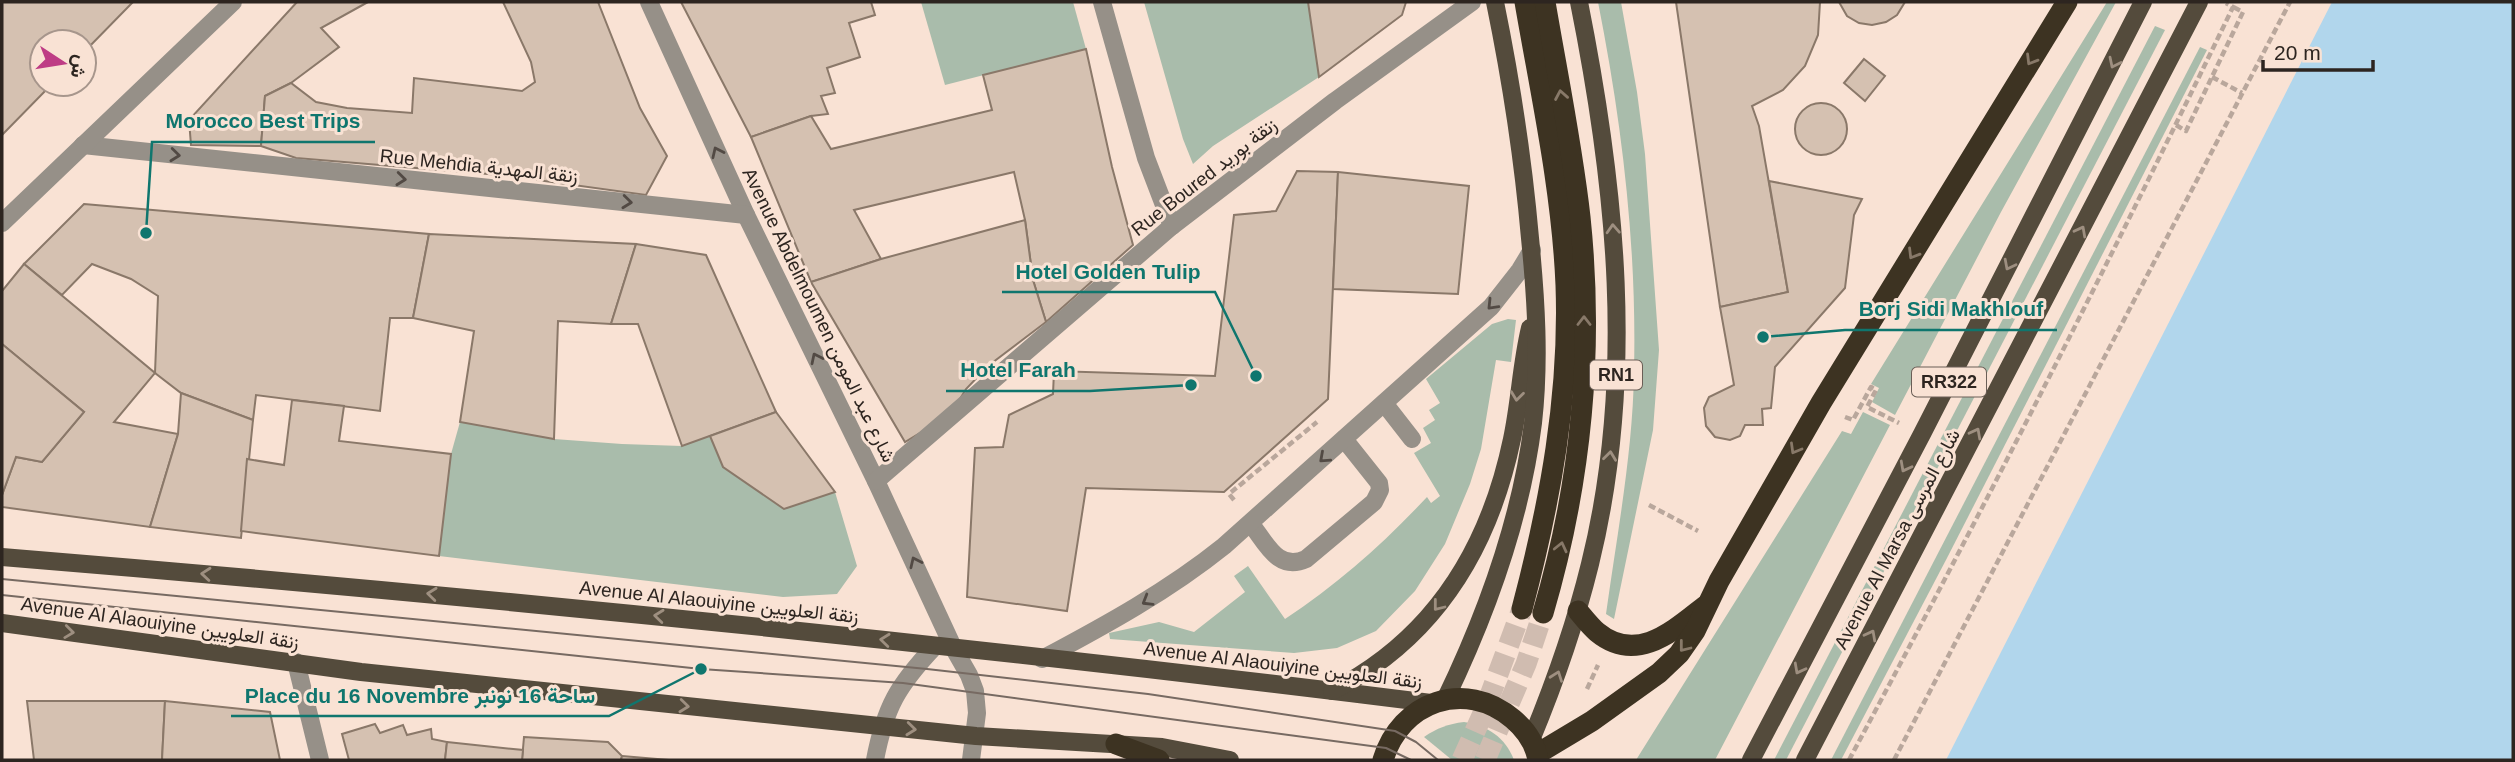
<svg xmlns="http://www.w3.org/2000/svg" width="2515" height="762" font-family="Helvetica,Vazirmatn,sans-serif">
<rect width="100%" height="100%" fill="#f9e2d4"/>
<g fill="#a9bcab">
<path d="M921 2H1073L1086 49 945 85Z"/>
<path d="M1144 2H1308L1319 77 1213 146 1193 164 1183 139Z"/>
<path d="M1598 2H1621L1637 92 1645 154 1659 350 1653 430 1614 619 1606 614C1617 534 1633 452 1634 371 1637 247 1622 123 1598 2Z"/>
<path d="M2107 2H2116L2001 212 1895 415 1872 402 1879 388 1871 384Z"/>
<path d="M2155 26 2165 30 1786 760H1774Z"/>
<path d="M2200 47 2207 50 1947 558 1841 760H1831Z"/>
<path d="M1508 319 1516 320 1511 362 1496 360 1481 449 1470 484 1445 544 1415 591 1376 631 1337 648 1294 653 1110 639 1109 633 1159 622 1194 632 1245 592 1234 576 1248 566 1285 619C1338 584 1383 544 1427 497L1431 503 1440 496 1414 453 1431 443 1423 428 1435 420 1429 410 1440 403 1426 379 1492 324Z"/>
<path d="M1863 412 1890 425 1715 760H1636L1842 431 1851 434Z"/>
<path d="M460 422 554 439 622 444 682 446 710 436 784 509 835 492 857 566 837 594 783 597 439 556 451 454Z"/>
<path d="M1464 722C1488 726 1505 737 1514 760H1452L1424 737C1437 728 1448 724 1464 722Z"/>
</g>
<path fill="#b1d6ec" d="M2332 2H2513V760H1946Z"/>
<g fill="#d5c1b1" stroke="#8a7869" stroke-width="2">
<path d="M2 2H133L84 52V42H42V84H52L2 135Z"/>
<path d="M297 2H368L321 28 339 47 291 83 265 96 261 146 191 145 189 120Z"/>
<path d="M503 2H598L640 108 667 156 646 195 500 175 296 158 261 146 265 96 291 83 316 102 347 108 412 113 414 78 522 91 535 82 531 62Z"/>
<path d="M681 2H871L875 15 849 23 860 57 827 68 835 93 821 96 828 114 811 116 751 137Z"/>
<path d="M1308 2H1406L1402 15 1319 77Z"/>
<path d="M1676 2H1820L1818 35 1805 66 1783 90 1752 106 1759 126 1788 292 1720 307Z"/>
<path d="M1839 2H1905L1897 15 1886 22 1872 25 1859 23 1847 16Z"/>
<path d="M1086 49 1112 167 1133 245 1046 322 1033 280 1025 220 1014 172 854 210 881 259 811 282 751 137 811 116 831 149 992 110 983 75Z"/>
<path d="M1864 59 1885 76 1865 101 1844 83Z"/>
<circle cx="1821" cy="129" r="26"/>
<path d="M1297 171 1338 172 1328 399 1224 492 1086 488 1067 611 967 597 975 448 1003 447 1009 415 1053 394 1054 371 1215 376 1234 215 1276 211Z"/>
<path d="M1338 172 1469 186 1458 294 1333 289Z"/>
<path d="M1769 181 1862 199 1854 215 1845 288 1775 367 1771 408 1762 409 1763 425H1745L1740 436 1730 440 1715 437 1706 426 1704 408 1709 397 1734 385 1720 307 1788 292Z"/>
<path d="M84 204 429 234 413 318H390L380 411 256 395 253 420 181 393 155 373 158 296 131 279 92 264 62 295 24 264Z"/>
<path d="M1025 220 1033 280 1046 322 988 366 966 389 955 407 933 425 905 442 811 282 881 259Z"/>
<path d="M429 234 636 244 611 324 558 321 554 439 460 422 474 331 413 318Z"/>
<path d="M636 244 706 255 776 412 682 446 638 324H611Z"/>
<path d="M24 264 155 373 114 422 178 434 150 527 2 507V495L16 457 42 462 84 412 2 344V291Z"/>
<path d="M2 344 84 412 42 462 16 457 2 495Z"/>
<path d="M181 393 253 420 241 538 150 527 178 434Z"/>
<path d="M292 400 344 406 339 441 451 454 439 556 241 531 247 459 284 465Z"/>
<path d="M776 412 835 492 784 509 723 467 710 436Z"/>
<path d="M27 701H165L162 760H34Z"/>
<path d="M165 701 270 712 280 760H162Z"/>
<path d="M375 724 380 733 403 725 407 735 431 729 432 739 447 742 445 760H349L342 734Z"/>
<path d="M524 737 608 742 622 756 621 760H522Z"/>
<path d="M447 742 523 750 522 760H445Z"/>
<path d="M622 756 669 760H621Z"/>
</g>
<g fill="none" stroke-linecap="round" stroke-linejoin="round">
<g stroke="#d0bcb0" stroke-width="21" stroke-dasharray="21 10" stroke-linecap="butt">
<path d="M1462 760 1485 709 1522 609"/>
<path d="M1485 760 1526 664 1543 613"/>
</g>
<g stroke="#b9a79c" stroke-width="4.5" stroke-dasharray="7 3.5" stroke-linecap="butt">
<path d="M2212 77 2242 93"/>
<path d="M2176 125 2186 131 2243 12 2233 7"/>
<path d="M1845 417 1853 420 1871 387 1876 390 1867 407 1899 423"/>
<path d="M1234 500 1229 494 1317 422"/>
<path d="M1649 505 1698 531"/>
<path d="M1587 689 1598 665"/>
<path d="M1849 760C1982 512 2110 261 2233 7L2226 3"/>
<path d="M1894 760 2290 2"/>
</g>
<g stroke="#969088" stroke-width="18">
<path d="M649 2 746 215 876 481 953 647 969 675 975 691 977 713 971 760"/>
<path d="M1102 2 1146 158 1172 226"/>
<path d="M83 145 746 215"/>
<path d="M2 223 233 2"/>
<path d="M1384 403 1412 439"/>
<path d="M876 481 1172 226 1335 101 1472 2"/>
<path d="M1251 524C1266 543 1278 572 1306 559L1374 502 1380 490 1379 483 1344 439"/>
<path d="M1042 659C1106 625 1168 591 1224 546L1491 307 1520 270 1532 250"/>
<path d="M296 662 320 760"/>
<path d="M875 760C885 707 898 685 935 646"/>
</g>
<g stroke="#544b3c" stroke-width="18">
<path d="M2 557C479 596 956 644 1431 703"/>
<path d="M2 623 361 672 976 736 1162 747 1230 760"/>
<path d="M1332 691C1434 639 1489 549 1512 439 1520 402 1521 365 1530 328"/>
<path d="M1445 700C1487 613 1521 519 1533 423 1540 361 1536 299 1530 238 1523 158 1511 80 1495 2"/>
<path d="M1531 740C1555 682 1575 625 1590 564 1636 378 1616 187 1579 2"/>
<path d="M1751 760 1922 434 2143 2"/>
<path d="M1805 760 2199 2"/>
</g>
<g stroke="#3d3322" stroke-width="21">
<path d="M1522 609C1550 503 1570 395 1566 285 1562 189 1541 95 1525 2"/>
<path d="M1578 611C1584 618 1590 626 1597 632 1637 665 1674 630 1705 606"/>
<path d="M1543 613C1581 484 1594 351 1580 217 1572 145 1557 73 1545 2"/>
<path d="M1116 744 1159 760"/>
<path d="M1537 754 1592 721 1659 673 1679 654 1695 631 1719 581 1821 403 2067 2"/>
<path d="M1383 760C1400 702 1465 678 1513 719 1526 730 1535 743 1538 760"/>
</g>
<g stroke="#776a62" stroke-width="2">
<path d="M2 579 927 669 1148 694 1395 731 1416 742 1438 760"/>
<path d="M2 595 701 669 903 683 1386 748 1411 760"/>
</g>
</g>
<defs><path id="oneway-chevron" d="M-2-3.5L2.5 0L-2 3.5" fill="none" stroke-width="1.6" stroke-linecap="round" stroke-linejoin="round" transform="scale(1.75)"/></defs>
<g stroke="#887969">
<use href="#oneway-chevron" transform="translate(2031 60) rotate(121)"/>
<use href="#oneway-chevron" transform="translate(1561 95) rotate(-100)"/>
<use href="#oneway-chevron" transform="translate(1913 254) rotate(121)"/>
<use href="#oneway-chevron" transform="translate(1584 321) rotate(-90)"/>
<use href="#oneway-chevron" transform="translate(1795 449) rotate(120)"/>
<use href="#oneway-chevron" transform="translate(1561 547) rotate(-77)"/>
<use href="#oneway-chevron" transform="translate(1684 647) rotate(128)"/>
</g>
<g stroke="#9e8f80">
<use href="#oneway-chevron" transform="translate(2114 63) rotate(116)"/>
<use href="#oneway-chevron" transform="translate(1613 229) rotate(-93)"/>
<use href="#oneway-chevron" transform="translate(2081 231) rotate(-62)"/>
<use href="#oneway-chevron" transform="translate(2009 265) rotate(117)"/>
<use href="#oneway-chevron" transform="translate(1517 396) rotate(97)"/>
<use href="#oneway-chevron" transform="translate(1976 433) rotate(-62)"/>
<use href="#oneway-chevron" transform="translate(1610 456) rotate(-83)"/>
<use href="#oneway-chevron" transform="translate(1905 467) rotate(118)"/>
<use href="#oneway-chevron" transform="translate(206 574) rotate(-175)"/>
<use href="#oneway-chevron" transform="translate(432 594) rotate(-174)"/>
<use href="#oneway-chevron" transform="translate(1438 606) rotate(128)"/>
<use href="#oneway-chevron" transform="translate(659 616) rotate(-174)"/>
<use href="#oneway-chevron" transform="translate(69 632) rotate(7)"/>
<use href="#oneway-chevron" transform="translate(1871 635) rotate(-62)"/>
<use href="#oneway-chevron" transform="translate(885 640) rotate(-174)"/>
<use href="#oneway-chevron" transform="translate(1799 669) rotate(118)"/>
<use href="#oneway-chevron" transform="translate(1557 676) rotate(-70)"/>
<use href="#oneway-chevron" transform="translate(684 706) rotate(6)"/>
<use href="#oneway-chevron" transform="translate(911 729) rotate(6)"/>
</g>
<g stroke="#524a44">
<use href="#oneway-chevron" transform="translate(717 152) rotate(-115)"/>
<use href="#oneway-chevron" transform="translate(175 155) rotate(6)"/>
<use href="#oneway-chevron" transform="translate(401 179) rotate(6)"/>
<use href="#oneway-chevron" transform="translate(627 202) rotate(6)"/>
<use href="#oneway-chevron" transform="translate(1492 305) rotate(134)"/>
<use href="#oneway-chevron" transform="translate(816 358) rotate(-116)"/>
<use href="#oneway-chevron" transform="translate(1324 458) rotate(138)"/>
<use href="#oneway-chevron" transform="translate(915 562) rotate(-115)"/>
<use href="#oneway-chevron" transform="translate(1147 601) rotate(149)"/>
</g>
<g text-anchor="middle" dominant-baseline="central" stroke-width="6" stroke-linejoin="round" paint-order="stroke">
<g fill="#f9e2d4" stroke="#6a5e56" stroke-width="2">
<rect x="1590" y="360.5" width="52" height="29" rx="5"/>
<rect x="1912" y="367.5" width="74" height="29" rx="5"/>
</g>
<g font-size="18" font-weight="bold" fill="#2d2520">
<text x="1616" y="375">RN1</text>
<text x="1949" y="382">RR322</text>
</g>
<g font-size="19" fill="#2d2520" stroke="#f9e2d4">
<text transform="translate(479 166) rotate(6)">Rue Mehdia زنقة المهدية</text>
<text transform="translate(1204 177) rotate(-38)">Rue Boured زنقة بوريد</text>
<text transform="translate(819 315) rotate(64)">Avenue Abdelmoumen شارع عبد المومن</text>
<text transform="translate(1897 539) rotate(-62)">Avenue Al Marsa شارع المرسى</text>
<text transform="translate(719 602) rotate(6)">Avenue Al Alaouiyine زنقة العلويين</text>
<text transform="translate(160 623) rotate(8)">Avenue Al Alaouiyine زنقة العلويين</text>
<text transform="translate(1283 665) rotate(7)">Avenue Al Alaouiyine زنقة العلويين</text>
</g>
</g>
<path fill="none" stroke="#0f766e" stroke-width="2.5" d="M146 233L152 142H375M1256 376L1215 292H1002M1763 337L1845 330H2057M1191 385L1090 391H946M701 669L609 716H231"/>
<g fill="#0f766e" stroke="#f9e2d4" stroke-width="2.5">
<circle cx="146" cy="233" r="7"/>
<circle cx="1256" cy="376" r="7"/>
<circle cx="1763" cy="337" r="7"/>
<circle cx="1191" cy="385" r="7"/>
<circle cx="701" cy="669" r="7"/>
</g>
<g font-size="21" text-anchor="middle" font-weight="bold" fill="#0f766e" stroke="#f9e2d4" stroke-width="6" stroke-linejoin="round" paint-order="stroke">
<text x="263" y="128">Morocco Best Trips</text>
<text x="1108" y="279">Hotel Golden Tulip</text>
<text x="1951" y="316">Borj Sidi Makhlouf</text>
<text x="1018" y="377">Hotel Farah</text>
<text x="420" y="703">Place du 16 Novembre ساحة 16 نونبر</text>
</g>
<rect width="2515" height="762" fill="none" stroke="#2d2520" stroke-width="7"/>
<g transform="translate(63 63) rotate(102)"><circle r="33" fill="#f9e2d4" stroke="#a7968c" stroke-width="2"/>
<path d="M0-5L12 26L0 18L-12 26Z" fill="#be3c85"/>
<text y="-10" font-size="19" font-weight="bold" text-anchor="middle" fill="#2d2520">ش</text>
</g>
<path d="M2263 60v10h110v-10" fill="none" stroke="#2d2520" stroke-width="3.5"/>
<text x="2274" y="60" font-size="21" fill="#2d2520" stroke="#f9e2d4" stroke-width="5" paint-order="stroke">20 m</text>
</svg>
